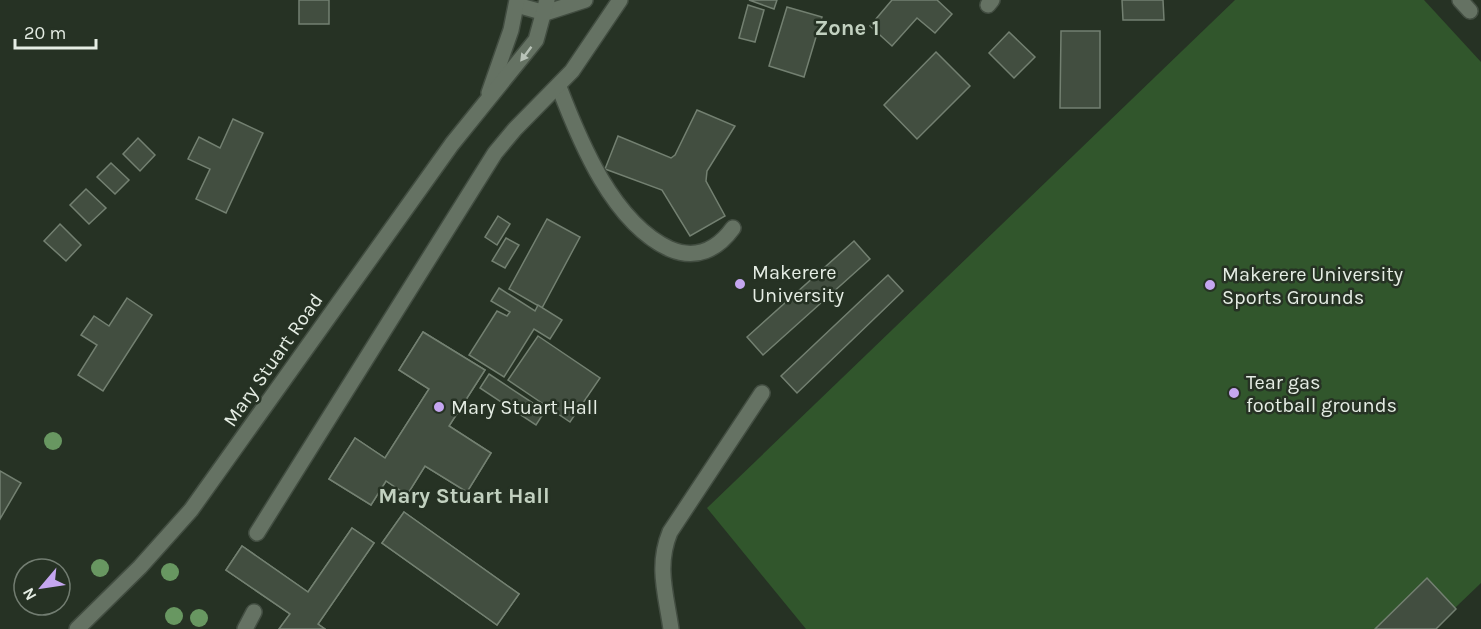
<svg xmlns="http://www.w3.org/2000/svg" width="1481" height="629" font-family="Karla,sans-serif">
<rect width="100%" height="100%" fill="#263224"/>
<path fill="#31562c" d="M1235 0H1424L1481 62V583L1433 629H806L707 508Z"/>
<g fill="#424e40" stroke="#738071" stroke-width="1.5">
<rect x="299" y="0" width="30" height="24"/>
<path d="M749 0H777L774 9Z"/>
<path d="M892 0H937L952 14 935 33 917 18 892 46 870 26Z"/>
<path d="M1122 0H1163L1164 20H1123Z"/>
<path d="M748 5 764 10 755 42 739 38Z"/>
<path d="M787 7 822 17 804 77 769 66Z"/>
<path d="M1061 31H1100V108H1060Z"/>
<path d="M1009 32 1035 57 1014 78 989 53Z"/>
<path d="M936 52 970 86 917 139 884 105Z"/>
<path d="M697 110 735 126 707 171 706 181 725 216 690 236 662 190 605 169 618 136 671 158 675 155Z"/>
<path d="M233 119 263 133 226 213 196 199 210 169 188 159 199 137 220 148Z"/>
<path d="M138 138 155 155 140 171 123 154Z"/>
<path d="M111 163 129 180 115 194 97 177Z"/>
<path d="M86 189 106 208 89 224 70 205Z"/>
<path d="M498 216 510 224 497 245 485 237Z"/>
<path d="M547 219 580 237 542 308 509 289Z"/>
<path d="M60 224 81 245 66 261 44 241Z"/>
<path d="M506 238 519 245 505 268 492 261Z"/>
<path d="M854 241 870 259 763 355 747 337Z"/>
<path d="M888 275 903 291 797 393 781 376Z"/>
<path d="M499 288 535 311 538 305 562 320 550 339 534 329 504 377 469 355 497 311 507 316 510 312 491 301Z"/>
<path d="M127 298 152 315 103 391 78 375 97 345 81 335 94 316 109 326Z"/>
<path d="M423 332 485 370 449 426 491 453 467 492 425 466 407 495 386 481 371 505 329 479 355 438 385 458 429 389 399 370Z"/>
<path d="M423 332 485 370 449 426 491 453 467 492 425 466 407 495 386 481 371 505 329 479 355 438 385 458 429 389 399 370Z"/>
<path d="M538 336 600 378 570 422 508 380Z"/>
<path d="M489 374 545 411 536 425 480 388Z"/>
<path d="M0 471 21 483 0 519Z"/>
<path d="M404 512 519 594 497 625 382 543Z"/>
<path d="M404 512 519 594 497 625 382 543Z"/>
<path d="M352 528 374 543 318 624 325 629H279L290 614 226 570 242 546 308 592Z"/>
<path d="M352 528 374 543 318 624 325 629H279L290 614 226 570 242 546 308 592Z"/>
<path d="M1427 578 1456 609 1436 629H1375Z"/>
</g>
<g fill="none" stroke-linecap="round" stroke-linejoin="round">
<g stroke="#424d41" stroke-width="18">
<g id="lane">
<path d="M1460 0 1470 11"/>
<path d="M517 5 545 13 585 0"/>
<path d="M988 5 992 0"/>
<path d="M559 87C580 142 613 223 670 249 696 260 717 250 733 228"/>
<path d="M489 93 511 30 517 0"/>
<path d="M257 533 495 153 515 129 572 71 620 0"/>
<path d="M77 629 140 567 191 510 452 144 536 40 547 0"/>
<path d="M245 629 254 612"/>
<path d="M671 629C666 594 656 566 670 532L762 393"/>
</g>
</g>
<use href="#lane" stroke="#657263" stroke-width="15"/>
</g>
<g fill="#689761">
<circle cx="53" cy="441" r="9"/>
<circle cx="100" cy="568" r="9"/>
<circle cx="170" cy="572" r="9"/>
<circle cx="174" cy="616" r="9"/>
<circle cx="199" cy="618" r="9"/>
</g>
<defs><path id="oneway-solid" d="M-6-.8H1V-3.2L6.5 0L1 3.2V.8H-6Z" transform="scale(1.5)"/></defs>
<use fill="#b8c2b7" href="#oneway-solid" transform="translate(526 54) rotate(127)"/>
<g fill="#c5a6f0" stroke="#263224" stroke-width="2">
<circle cx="740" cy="284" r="6"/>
<circle cx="1210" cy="285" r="6"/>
<circle cx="1234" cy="393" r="6"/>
<circle cx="439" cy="407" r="6"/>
</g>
<g text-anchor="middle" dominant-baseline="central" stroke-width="5" stroke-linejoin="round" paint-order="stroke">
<g font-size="20" fill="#e5ede4" stroke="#263224" text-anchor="start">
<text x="752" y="272">Makerere<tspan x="752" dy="23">University</tspan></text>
<text x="1222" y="274">Makerere University<tspan x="1222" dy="23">Sports Grounds</tspan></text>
<text x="1246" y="382">Tear gas<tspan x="1246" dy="23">football grounds</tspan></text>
<text x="451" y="407">Mary Stuart Hall</text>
</g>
<g font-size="20" fill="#e5ede4" stroke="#263224">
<text transform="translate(273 360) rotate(-55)">Mary Stuart Road</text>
</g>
<g font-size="22" font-weight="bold" fill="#c2d1c0" stroke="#263224">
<text x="847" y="28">Zone 1</text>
<text x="464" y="496">Mary Stuart Hall</text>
</g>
</g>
<g transform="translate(42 587) rotate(241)"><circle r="28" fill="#263224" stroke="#727d71" stroke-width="1.5"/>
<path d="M0-4.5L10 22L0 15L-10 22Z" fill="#c5a6f0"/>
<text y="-9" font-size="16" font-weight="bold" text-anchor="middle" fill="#e5ede4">N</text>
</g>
<path d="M15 39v9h81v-9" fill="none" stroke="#e5ede4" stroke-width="3"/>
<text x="24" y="39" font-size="18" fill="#e5ede4" stroke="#263224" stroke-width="4.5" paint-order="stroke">20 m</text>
</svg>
